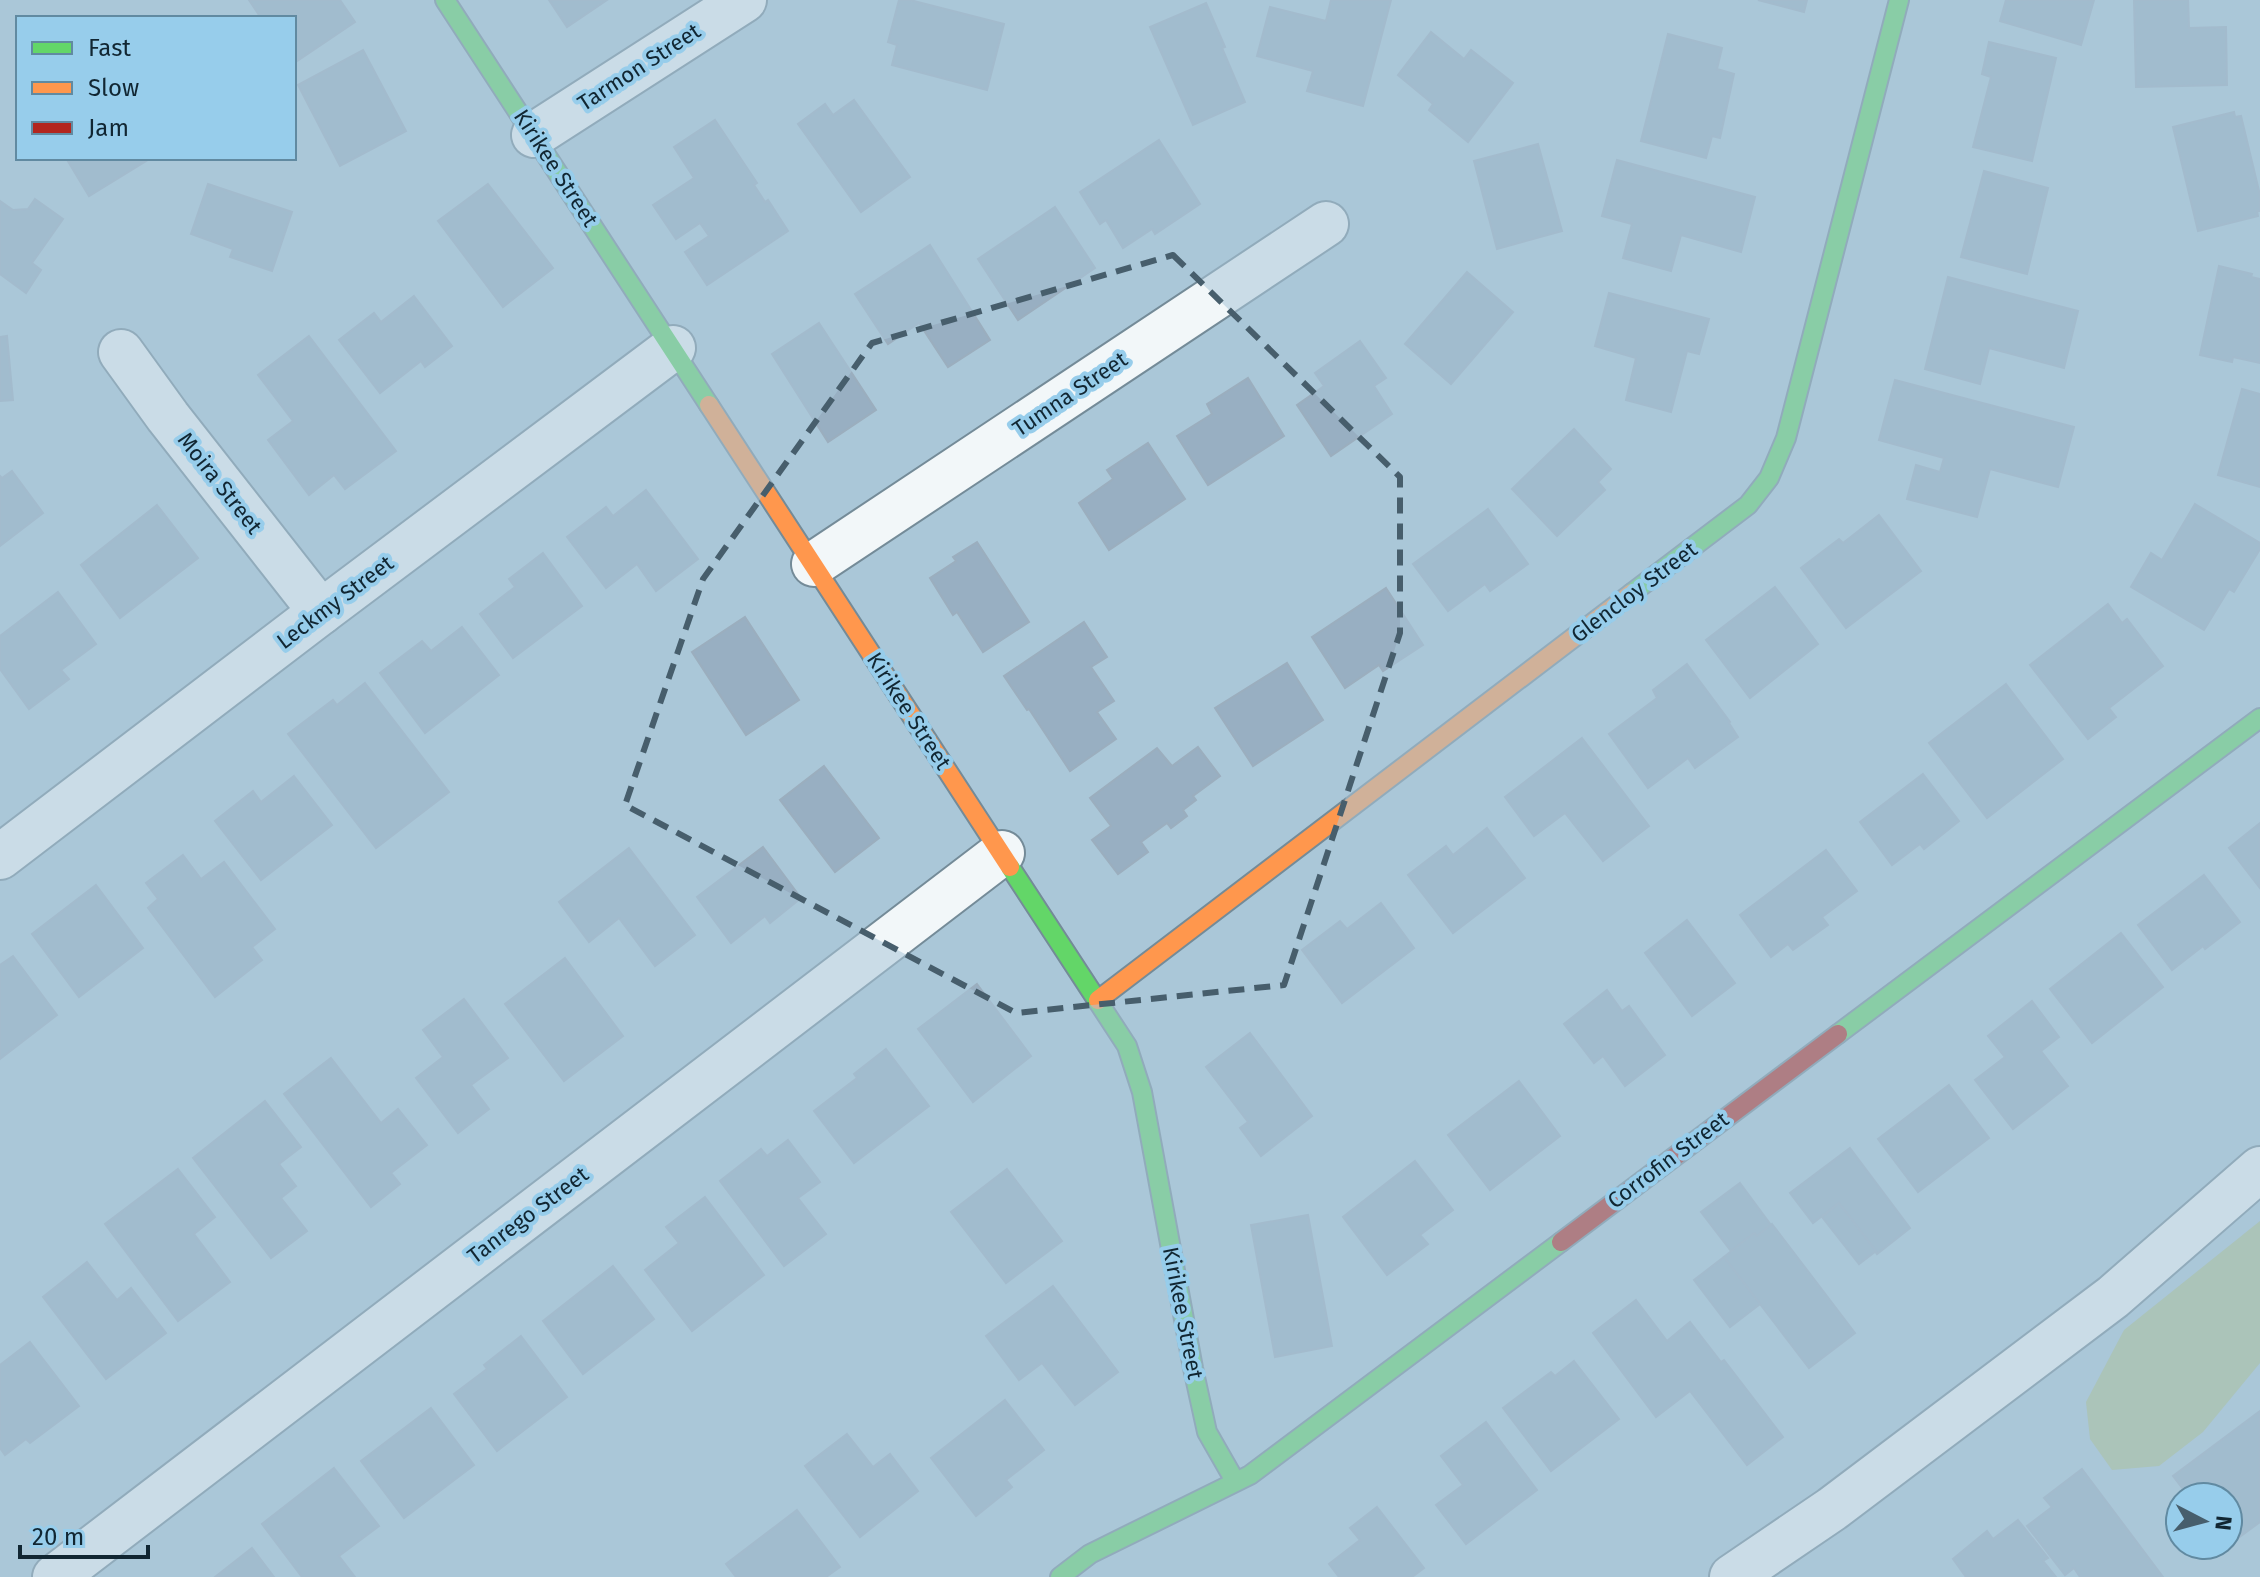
<svg xmlns="http://www.w3.org/2000/svg" width="2260" height="1577" font-family="'Fira Sans',sans-serif">
<rect width="100%" height="100%" fill="#aac7d8"/>
<path fill="#aec092" d="M2260 1221V1363L2203 1432 2159 1466 2112 1470 2090 1439 2086 1402 2124 1330Z"/>
<g fill="#98afc2" stroke="#9baebe" stroke-width="2">
<path d="M249 0H340L355 22 294 63V18H261Z"/>
<path d="M549 0H607L567 27Z"/>
<path d="M899 0H910L1004 24 987 90 892 65 897 45 888 42Z"/>
<path d="M1331 0H1391L1363 106 1307 91 1313 71 1257 56 1270 7 1326 21Z"/>
<path d="M1758 0H1807L1804 12Z"/>
<path d="M2006 0H2094L2081 45 2000 21Z"/>
<path d="M2134 0H2188L2189 28 2226 27 2227 85 2136 87Z"/>
<path d="M1206 3 1225 47 1222 48 1245 102 1193 125 1150 27Z"/>
<path d="M1431 32 1464 59 1471 50 1513 83 1468 142 1429 110 1433 104 1398 75Z"/>
<path d="M1668 34 1722 48 1717 69 1734 74 1720 138 1712 136 1706 158 1641 141Z"/>
<path d="M1989 42 2056 58 2032 161 1973 147 1991 77 1982 74Z"/>
<path d="M363 50 406 131 340 166 298 85Z"/>
<path d="M854 100 910 177 861 212 798 124 825 104 833 115Z"/>
<path d="M2234 112 2235 117 2241 116 2260 195V211H2257L2258 216 2198 231 2173 127Z"/>
<path d="M715 120 757 183 754 185 765 202 768 200 788 231 707 285 685 252 709 236 700 223 676 239 653 205 694 178 674 147Z"/>
<path d="M1159 140 1200 204 1155 234 1152 229 1123 248 1106 220 1100 224 1080 192Z"/>
<path d="M1538 144 1562 231 1497 249 1474 161Z"/>
<path d="M66 158H151L89 196Z"/>
<path d="M1617 160 1755 197 1741 252 1681 235 1671 271 1623 258 1632 224 1602 216Z"/>
<path d="M1984 171 2048 188 2027 274 1961 257Z"/>
<path d="M208 184 292 212 272 271 230 257 233 249 191 234Z"/>
<path d="M488 184 553 268 503 307 438 221Z"/>
<path d="M35 199 63 219 32 263 41 270 26 293 0 274V201L13 210 28 209Z"/>
<path d="M1055 207 1095 268 1018 320 978 259Z"/>
<path d="M930 245 990 340 948 367 919 323 888 344 855 294Z"/>
<path d="M2219 266 2252 274 2251 277 2260 279V363L2233 357 2232 362 2200 355Z"/>
<path d="M1467 272 1513 312 1451 384 1405 344Z"/>
<path d="M1948 277 2078 311 2064 368 1989 348 1980 384 1925 369Z"/>
<path d="M1609 293 1709 319 1699 354 1687 351 1671 412 1626 400 1636 358 1595 346Z"/>
<path d="M414 296 452 346 425 367 421 361 380 393 339 340 374 313 381 322Z"/>
<path d="M819 323 876 410 828 442 772 354Z"/>
<path d="M7 336 13 400 0 401V337Z"/>
<path d="M309 336 396 451 345 489 334 475 309 495 268 440 293 421 258 375Z"/>
<path d="M1360 341 1386 378 1374 386 1392 414 1331 456 1297 405 1324 386 1315 373Z"/>
<path d="M1248 378 1284 436 1208 485 1177 436 1212 414 1207 404Z"/>
<path d="M1895 380 2074 427 2058 487 1990 469 1977 517 1907 499 1916 465 1940 472 1944 458 1879 440Z"/>
<path d="M2242 389 2260 394V487L2218 475Z"/>
<path d="M1574 429 1611 469 1598 482 1605 490 1557 536 1512 489Z"/>
<path d="M1148 443 1185 499 1109 550 1079 503 1113 479 1107 470Z"/>
<path d="M12 471 43 513 0 546V476L2 478Z"/>
<path d="M646 490 698 559 656 591 637 564 606 588 567 537 606 507 613 516Z"/>
<path d="M2195 504 2260 543V549L2234 592 2229 589 2204 630 2131 587 2151 553 2162 560Z"/>
<path d="M157 505 198 558 120 618 81 565Z"/>
<path d="M1488 509 1528 564 1490 591 1485 584 1448 611 1413 564Z"/>
<path d="M1879 515 1921 571 1846 628 1801 568 1839 539 1843 543Z"/>
<path d="M977 542 1029 622 983 652 957 612 953 615 930 578 956 561 953 557Z"/>
<path d="M543 553 582 606 513 658 480 614 515 587 509 579Z"/>
<path d="M1775 587 1818 644 1750 698 1706 640Z"/>
<path d="M1386 588 1423 645 1383 671 1379 665 1345 688 1312 637Z"/>
<path d="M58 592 96 644 61 670 69 679 29 709 0 669V636Z"/>
<path d="M2108 604 2122 623 2127 619 2163 666 2109 708 2116 717 2088 739 2030 665Z"/>
<path d="M745 617 799 700 746 735 692 652Z"/>
<path d="M1084 622 1107 657 1091 667 1114 701 1097 712 1116 739 1070 771 1029 709 1027 710 1004 676Z"/>
<path d="M462 627 499 675 425 733 380 673 422 641 431 651Z"/>
<path d="M1287 663 1323 720 1253 766 1215 708Z"/>
<path d="M1687 664 1730 722 1729 723 1738 737 1695 768 1688 758 1648 788 1609 734 1657 698 1653 690Z"/>
<path d="M365 683 449 792 376 848 288 734 333 700 337 705Z"/>
<path d="M2006 684 2063 759 1987 818 1929 743Z"/>
<path d="M1582 738 1649 826 1603 861 1565 813 1534 836 1505 797Z"/>
<path d="M1198 747 1220 776 1193 796 1196 800 1183 810 1187 816 1171 828 1167 823 1141 842 1148 852 1118 874 1092 840 1111 826 1090 798 1157 748 1172 766Z"/>
<path d="M824 766 879 838 835 872 780 800Z"/>
<path d="M1923 774 1959 821 1924 849 1920 844 1892 865 1860 822Z"/>
<path d="M294 776 332 825 261 880 215 821 253 791 261 802Z"/>
<path d="M2260 823V888L2229 848Z"/>
<path d="M1487 828 1525 878 1453 933 1408 875 1446 846 1453 855Z"/>
<path d="M763 847 801 898 770 923 765 916 731 943 697 897Z"/>
<path d="M629 848 695 935 655 966 619 918 589 942 559 902Z"/>
<path d="M1826 850 1857 891 1822 917 1828 925 1793 950 1788 944 1771 957 1740 915Z"/>
<path d="M183 855 201 879 224 862 275 929 252 947 262 960 215 997 148 908 158 899 146 883Z"/>
<path d="M2204 875 2240 922 2205 949 2203 946 2172 970 2138 925Z"/>
<path d="M96 885 143 948 79 997 32 934Z"/>
<path d="M1381 903 1414 948 1342 1003 1302 950 1340 921 1347 929Z"/>
<path d="M1687 920 1735 983 1692 1016 1645 953Z"/>
<path d="M2121 933 2163 987 2092 1043 2050 989Z"/>
<path d="M13 956 57 1015 0 1059V965Z"/>
<path d="M565 958 623 1036 564 1081 505 1004Z"/>
<path d="M977 984 1031 1056 973 1102 918 1029Z"/>
<path d="M1607 990 1622 1011 1629 1006 1665 1055 1625 1086 1603 1056 1594 1063 1564 1024Z"/>
<path d="M464 999 508 1058 471 1085 489 1109 458 1133 416 1078 443 1057 423 1030Z"/>
<path d="M2032 1001 2059 1037 2041 1051 2068 1086 2013 1129 1975 1080 2005 1057 1988 1036Z"/>
<path d="M1250 1033 1312 1116 1261 1156 1240 1128 1248 1122 1206 1067Z"/>
<path d="M886 1049 929 1106 854 1163 814 1111 857 1078 854 1074Z"/>
<path d="M331 1058 381 1123 398 1109 427 1145 391 1173 400 1184 371 1207 284 1094Z"/>
<path d="M1519 1081 1560 1136 1490 1190 1448 1135Z"/>
<path d="M1949 1085 1989 1138 1918 1192 1878 1139Z"/>
<path d="M265 1101 301 1147 279 1164 296 1186 281 1198 307 1231 271 1258 193 1158Z"/>
<path d="M788 1140 820 1182 798 1198 826 1234 784 1266 720 1181 761 1149 767 1156Z"/>
<path d="M1850 1148 1910 1228 1877 1254 1839 1203 1813 1223 1790 1193Z"/>
<path d="M1415 1161 1453 1210 1420 1235 1428 1244 1387 1275 1343 1217Z"/>
<path d="M178 1169 215 1217 194 1234 230 1282 178 1321 105 1224Z"/>
<path d="M1007 1169 1062 1241 1006 1283 951 1212Z"/>
<path d="M1740 1183 1771 1225 1757 1236 1754 1233 1731 1251 1701 1212Z"/>
<path d="M705 1197 764 1275 692 1331 645 1270 679 1243 666 1227Z"/>
<path d="M1839 1203 1876 1251 1859 1264 1822 1217Z"/>
<path d="M1308 1215 1332 1346 1275 1357 1251 1225Z"/>
<path d="M1772 1224 1855 1333 1809 1368 1724 1257 1754 1233 1757 1236Z"/>
<path d="M1724 1257 1760 1304 1730 1327 1694 1280Z"/>
<path d="M87 1262 117 1300 131 1288 166 1333 106 1379 43 1297Z"/>
<path d="M613 1266 654 1319 583 1374 543 1321Z"/>
<path d="M1053 1286 1118 1372 1075 1405 1042 1363 1019 1380 986 1336Z"/>
<path d="M1636 1300 1667 1341 1690 1322 1721 1362 1724 1360 1783 1437 1747 1465 1690 1391 1656 1417 1593 1333Z"/>
<path d="M521 1336 567 1397 497 1451 454 1394 487 1369 484 1365Z"/>
<path d="M30 1342 79 1406 30 1443 26 1439 5 1455 0 1448V1365Z"/>
<path d="M1574 1361 1619 1419 1551 1471 1503 1408 1551 1372 1555 1376Z"/>
<path d="M1005 1400 1044 1450 1006 1480 1012 1487 976 1516 931 1458Z"/>
<path d="M431 1408 474 1465 404 1518 361 1461Z"/>
<path d="M2260 1411V1522L2215 1555 2208 1545H2228V1497H2189L2173 1476Z"/>
<path d="M1486 1422 1537 1490 1466 1544 1436 1505 1463 1485 1441 1456Z"/>
<path d="M847 1434 873 1467 890 1454 918 1491 860 1537 805 1466Z"/>
<path d="M334 1468 379 1526 339 1556 355 1577H302L262 1524Z"/>
<path d="M2082 1469 2163 1577H2080L2074 1568 2065 1575 2027 1526 2052 1507 2044 1498Z"/>
<path d="M1377 1507 1424 1568 1412 1577H1339L1329 1564 1360 1540 1350 1528Z"/>
<path d="M797 1510 840 1567 826 1577H736L726 1564Z"/>
<path d="M2018 1520 2048 1558 2043 1561 2056 1577H1966L1953 1559 1987 1531 1993 1539Z"/>
<path d="M252 1548 274 1577H215Z"/>
</g>
<g fill="none" stroke-linecap="round" stroke-linejoin="round">
<g stroke="#748b98" stroke-width="48">
<g id="street">
<path d="M534 135 744 0"/>
<path d="M121 352 168 417 321 612"/>
<path d="M814 564 1326 224"/>
<path d="M0 857 321 612 673 348"/>
<path d="M55 1577 1002 853"/>
<path d="M1732 1577 1832 1509 2113 1297 2260 1169"/>
</g>
</g>
<g stroke="#748b98" stroke-width="22">
<g id="fast">
<path d="M445 0 709 405"/>
<path d="M1632 593 1748 505 1769 478 1786 438 1899 0"/>
<path d="M1010 867 1127 1046 1142 1092 1193 1368 1207 1432 1235 1481"/>
<path d="M1838 1034 2260 718"/>
<path d="M1060 1577 1090 1554 1250 1475 1561 1242"/>
</g>
</g>
<g stroke="#748b98" stroke-width="22">
<g id="slow">
<path d="M709 405 1010 867"/>
<path d="M1098 1000 1632 593"/>
</g>
</g>
<g stroke="#748b98" stroke-width="22">
<path id="jam" d="M1561 1242 1838 1034"/>
</g>
<use href="#street" stroke="#f2f7f9" stroke-width="44"/>
<use href="#fast" stroke="#63d668" stroke-width="18"/>
<use href="#slow" stroke="#ff974d" stroke-width="18"/>
<use href="#jam" stroke="#b3261e" stroke-width="18"/>
</g>
<path d="M0 0H2260V1577H0ZM1173 255 1400 477V633L1284 985 1016 1013 625 805 703 579 872 343Z" fill="#aac7d8" fill-opacity=".55" fill-rule="evenodd"/>
<path fill="none" stroke="#475e6c" stroke-width="6" stroke-dasharray="16 10" stroke-linejoin="round" d="M1173 255 1400 477V633L1284 985 1016 1013 625 805 703 579 872 343Z"/>
<g text-anchor="middle" dominant-baseline="central" stroke-width="8" stroke-linejoin="round" paint-order="stroke">
<g font-size="22" fill="#112632" stroke="#97cdeb">
<text transform="translate(639 67) rotate(-33)">Tarmon Street</text>
<text transform="translate(556 168) rotate(57)">Kirikee Street</text>
<text transform="translate(1070 394) rotate(-34)">Tumna Street</text>
<text transform="translate(220 483) rotate(52)">Moira Street</text>
<text transform="translate(1634 592) rotate(-37)">Glencloy Street</text>
<text transform="translate(335 602) rotate(-37)">Leckmy Street</text>
<text transform="translate(909 711) rotate(57)">Kirikee Street</text>
<text transform="translate(1668 1160) rotate(-37)">Corrofin Street</text>
<text transform="translate(528 1215) rotate(-37)">Tanrego Street</text>
<text transform="translate(1183 1313) rotate(79)">Kirikee Street</text>
</g>
</g>
<rect x="16" y="16" width="280" height="144" fill="#97cdeb" stroke="#618aa1" stroke-width="2"/>
<rect x="32" y="42" width="40" height="12" fill="#63d668" stroke="#618aa1" stroke-width="2"/>
<text x="88" y="56" font-size="24" fill="#112632">Fast</text>
<rect x="32" y="82" width="40" height="12" fill="#ff974d" stroke="#618aa1" stroke-width="2"/>
<text x="88" y="96" font-size="24" fill="#112632">Slow</text>
<rect x="32" y="122" width="40" height="12" fill="#b3261e" stroke="#618aa1" stroke-width="2"/>
<text x="88" y="136" font-size="24" fill="#112632">Jam</text>
<g transform="translate(2204 1521) rotate(96)"><circle r="38" fill="#97cdeb" stroke="#618aa1" stroke-width="2"/>
<path d="M0-6L14 30L0 20L-14 30Z" fill="#475e6c"/>
<text y="-12" font-size="22" font-weight="bold" text-anchor="middle" fill="#112632">N</text>
</g>
<path d="M20 1545v12h128v-12" fill="none" stroke="#112632" stroke-width="4"/>
<text x="32" y="1545" font-size="24" fill="#112632" stroke="#97cdeb" stroke-width="6" paint-order="stroke">20 m</text>
</svg>
